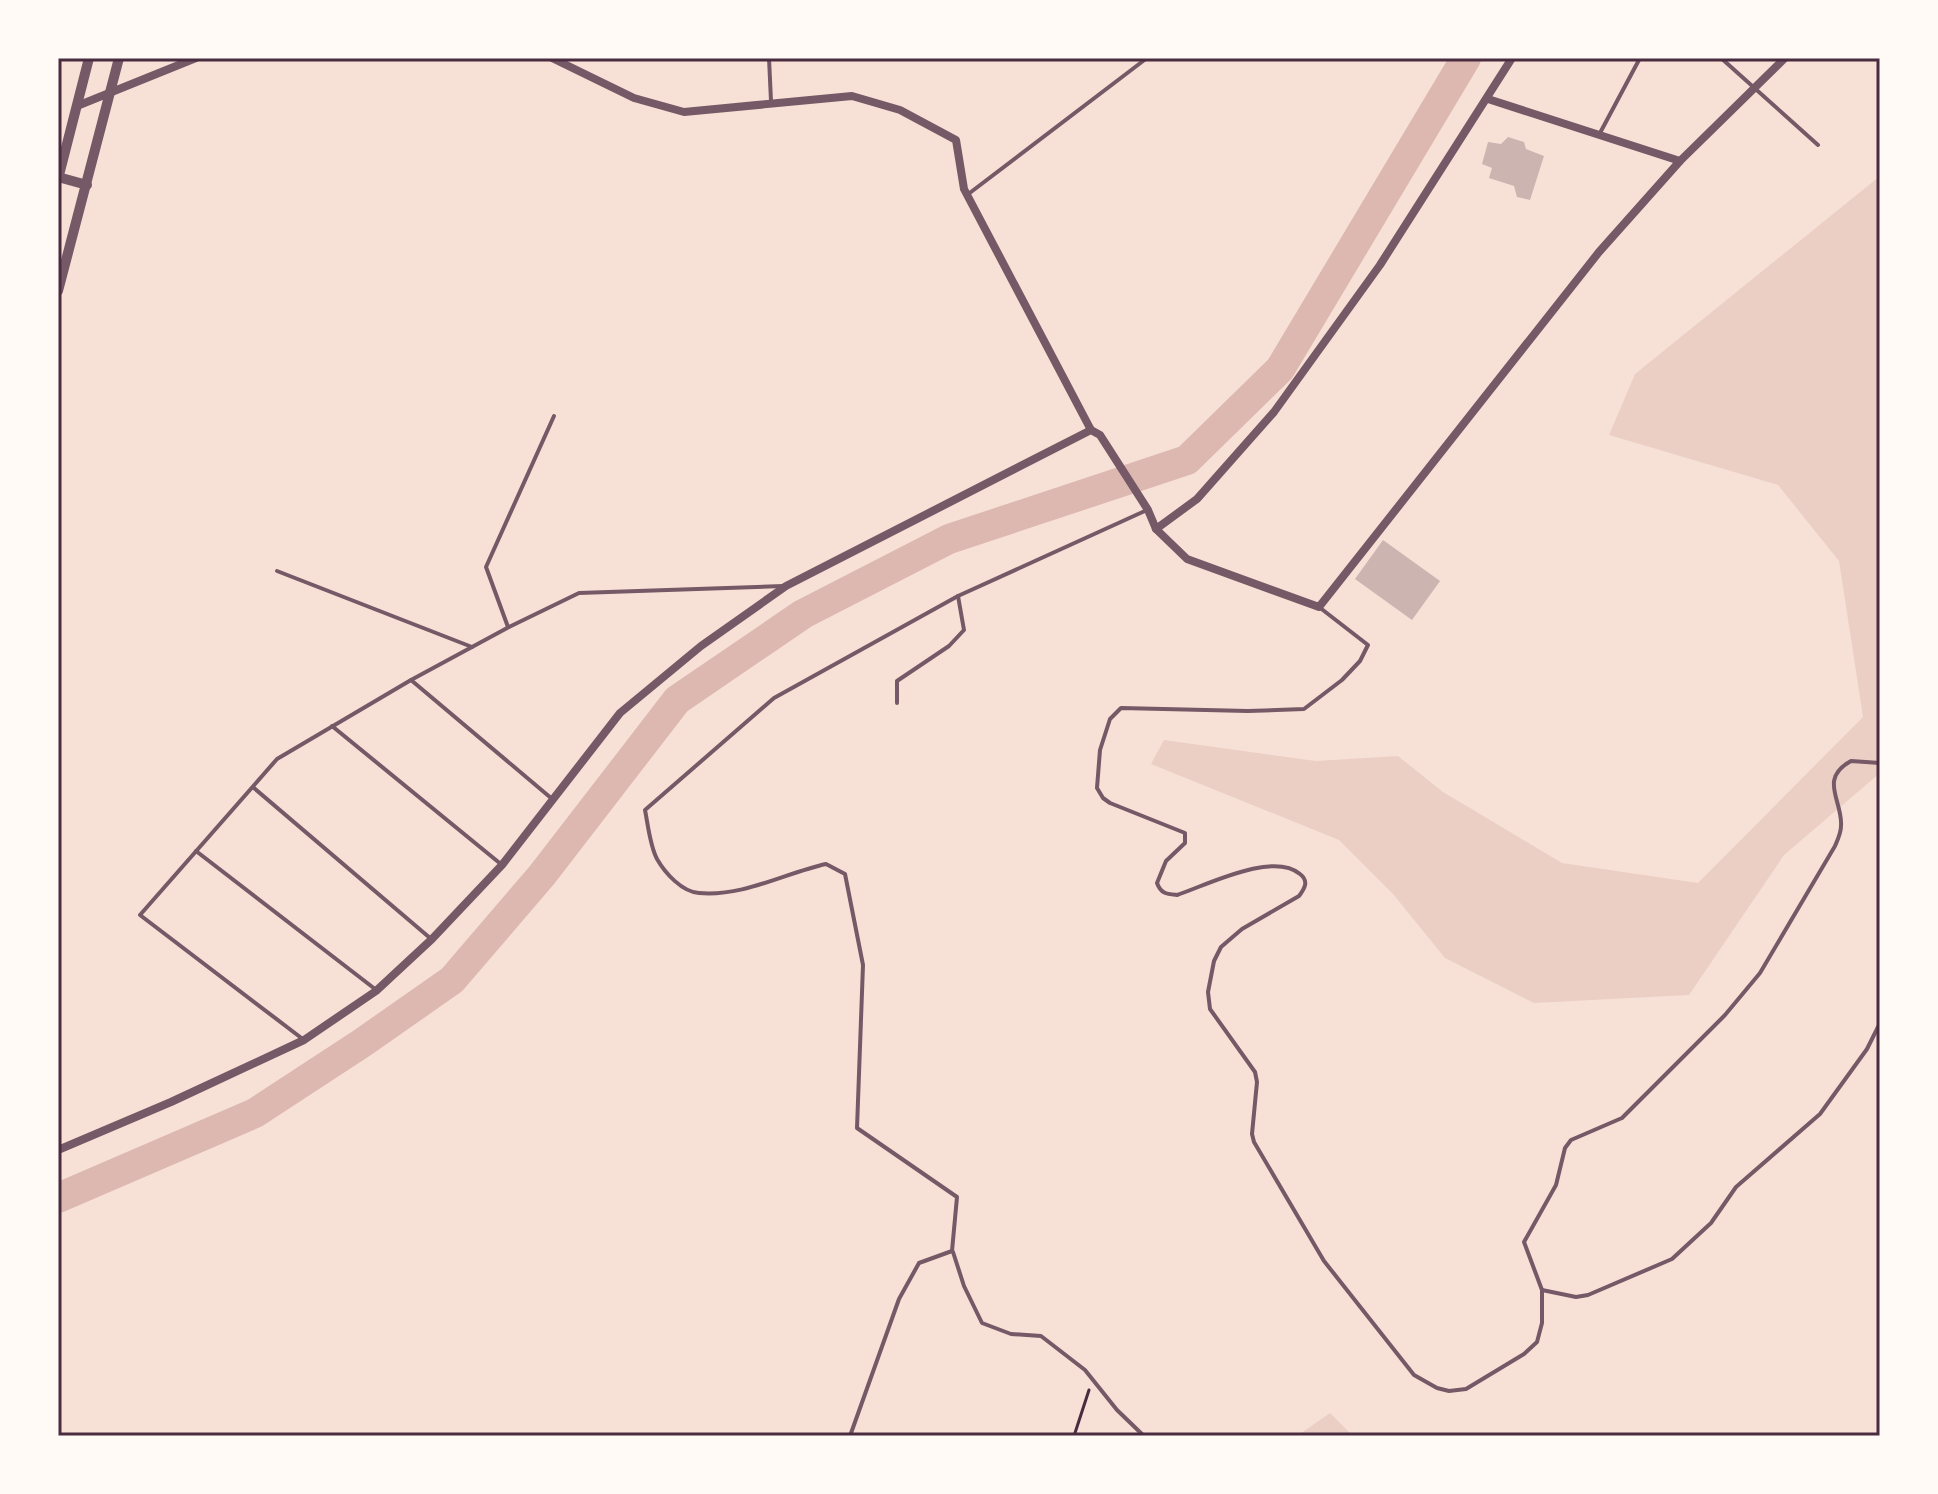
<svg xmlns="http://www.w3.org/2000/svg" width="1938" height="1494" font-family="'Space Grotesk',sans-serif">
<rect width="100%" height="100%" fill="#f7e1d7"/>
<g fill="#ebcfc5">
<path d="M1880 176V773L1784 855 1689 995 1534 1003 1445 958 1393 894 1339 840 1151 764 1164 740 1316 761 1398 756 1443 792 1562 863 1698 883 1863 717 1839 561 1778 485 1609 435 1635 374Z"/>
<path d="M1330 1413 1353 1436H1297Z"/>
</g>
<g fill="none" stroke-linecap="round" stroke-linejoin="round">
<path stroke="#dcb8b0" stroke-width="30" d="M58 1198 255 1113 362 1043 452 980 542 875 677 700 803 614 949 539 1187 460 1280 369 1466 58"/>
</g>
<g fill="#ccb4b1">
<path d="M1508 137 1524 142 1526 149 1544 156 1530 200 1517 197 1514 186 1489 178 1492 168 1482 164 1488 142 1501 144Z"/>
<path d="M1383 540 1440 581 1412 620 1355 579Z"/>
</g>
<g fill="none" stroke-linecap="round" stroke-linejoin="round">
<path stroke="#4a2c40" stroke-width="3" d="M1074 1436 1089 1390"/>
<g stroke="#755966" stroke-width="4">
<path d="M769 58 771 101"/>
<path d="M1721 58 1818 145"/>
<path d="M1600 133 1640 58"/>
<path d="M967 195 1147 58"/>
<path d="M277 571 472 647"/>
<path d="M1319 607 1368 645 1360 661 1342 680 1304 709 1248 711 1121 708 1110 719 1100 750 1097 788 1103 798 1110 803 1185 833V843L1166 861 1157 883C1161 894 1167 894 1177 895 1207 885 1273 851 1300 874 1309 881 1305 888 1299 896L1242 929 1221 947 1214 961 1208 992 1210 1009 1255 1072 1257 1082 1252 1134 1254 1142 1324 1261 1414 1375 1437 1388 1449 1391 1466 1389 1524 1354 1537 1342 1542 1323V1290L1524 1242 1556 1185 1565 1148 1571 1140 1622 1118 1725 1015 1760 973 1835 846C1838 839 1841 833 1841 826 1843 801 1818 779 1851 761L1880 763"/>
<path d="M508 627 486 567 554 416"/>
<path d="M411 680 551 798"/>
<path d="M897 703V681L949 646 964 630 958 596"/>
<path d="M332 726 502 865"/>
<path d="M254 788 430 938"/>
<path d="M196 851 375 989"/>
<path d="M304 1040 140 915 277 759 411 680 509 627 579 593 783 586"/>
<path d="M953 1252 964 1286 982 1323 1011 1334 1041 1336 1085 1370 1117 1410 1144 1436"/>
<path d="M1542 1290 1576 1297 1588 1295 1672 1259 1711 1223 1736 1187 1820 1114 1867 1049 1880 1023"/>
<path d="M850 1436 899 1299 919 1263 952 1251 957 1197 857 1128 863 965 845 874 826 864C785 873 743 897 699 893 682 892 665 873 657 859 650 846 648 825 645 810L774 698 958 596 1147 510"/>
</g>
<g stroke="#755966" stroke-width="8">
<path d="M552 58 634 98 684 112 852 96 900 110 956 140 964 189 1091 430 1100 435 1148 510 1156 529 1187 559 1319 607 1599 252 1680 161 1785 58"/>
<path d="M1488 99 1680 161"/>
<path d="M77 106 196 58"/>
<path d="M1156 529 1197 499 1274 412 1380 265 1512 58"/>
<path d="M58 1150 171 1102 304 1040 376 991 432 939 502 865 620 713 701 646 786 586 1091 430"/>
</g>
<g stroke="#755966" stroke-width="10">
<path d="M58 177 87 185"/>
<path d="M58 179 89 58"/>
<path d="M58 291 119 58"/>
</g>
</g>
<rect width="1938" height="1494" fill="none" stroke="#fffaf5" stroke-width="120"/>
<rect x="60" y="60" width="1818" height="1374" fill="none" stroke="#4a2c40" stroke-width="3"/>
</svg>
